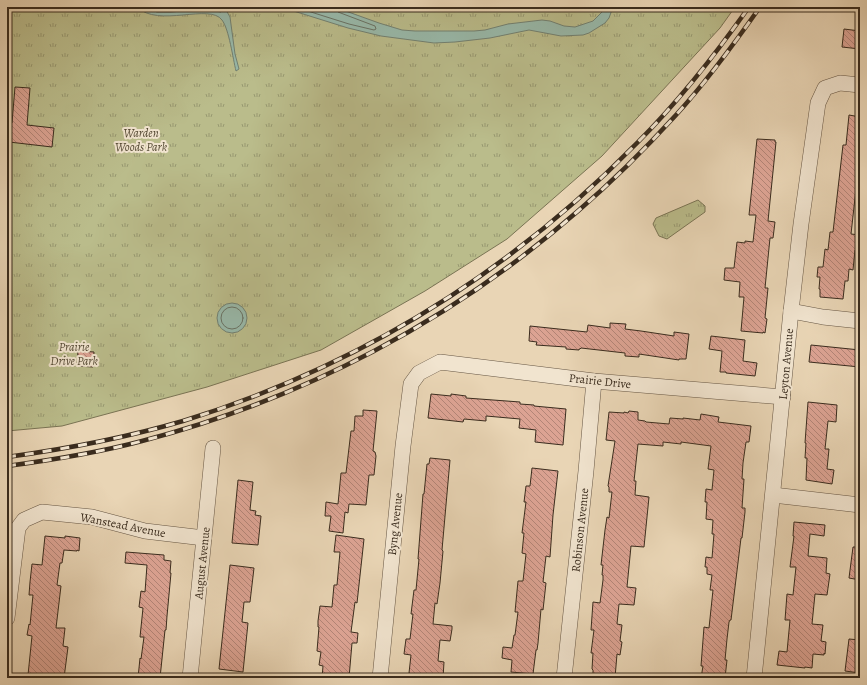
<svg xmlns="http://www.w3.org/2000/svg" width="867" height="685" font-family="Alegreya,serif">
<defs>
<pattern id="park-tufts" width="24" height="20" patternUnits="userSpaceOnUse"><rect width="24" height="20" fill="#babc8b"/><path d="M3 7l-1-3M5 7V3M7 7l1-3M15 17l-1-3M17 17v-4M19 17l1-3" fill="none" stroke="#989971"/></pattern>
<pattern id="building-back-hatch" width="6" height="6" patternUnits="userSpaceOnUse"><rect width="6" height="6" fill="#dca393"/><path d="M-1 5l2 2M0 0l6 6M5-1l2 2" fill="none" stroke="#b38577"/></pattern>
</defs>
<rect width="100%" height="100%" fill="#e9d5b5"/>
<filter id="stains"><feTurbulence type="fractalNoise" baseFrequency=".005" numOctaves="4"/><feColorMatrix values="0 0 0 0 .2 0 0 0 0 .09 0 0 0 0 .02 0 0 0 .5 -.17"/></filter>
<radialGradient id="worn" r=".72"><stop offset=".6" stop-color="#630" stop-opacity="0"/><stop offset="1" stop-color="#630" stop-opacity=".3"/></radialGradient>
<g fill="url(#park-tufts)" stroke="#7a7454">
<path d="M7 7H735L720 28 602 156 507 239 425 291 321 350 207 387 62 426 7 431Z"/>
<path d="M698 200 705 206V212L667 239 659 236 653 224 656 218Z"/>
</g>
<g fill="#98b9aa" stroke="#728172">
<path d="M137 7H236L228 8 226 10 230 17 235 54 239 69 236 71C233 59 229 29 222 20 210 3 158 28 137 7Z"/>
<path d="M276 7H314L316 8 340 9 379 23 402 30 415 31H474L485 30 508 24 542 20 550 21 564 26 575 27 593 21 603 11 602 7H613L609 18 605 23 589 33 583 35 561 36 529 30 490 38 455 42 434 43 381 36 348 28 284 8Z"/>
<circle cx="232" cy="318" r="15"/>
</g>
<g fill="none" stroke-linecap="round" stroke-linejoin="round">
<g stroke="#697264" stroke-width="1">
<path d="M143 7 157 12H171L204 9 221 12 222 11 224 7"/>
<path d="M295 7 349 24 374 30 376 29 375 26 338 12 336 10 335 7"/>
<circle cx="232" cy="318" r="11"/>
</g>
</g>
<g fill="url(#building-back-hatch)" stroke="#3a2c1e">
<path d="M844 29 860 31V49L842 47Z"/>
<path d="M15 87 30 88 27 125 54 128 52 147 9 142 11 123H12Z"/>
<path d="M849 115 860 117V153L851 234 860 235V250H855L853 270 849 269 848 281H845L843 299 820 297V289H819L820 277H817L818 267H823L825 249 828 250 830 232H833L843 145H846Z"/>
<path d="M757 139 775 140V142H776L768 221 775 222 773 238H770L765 288H768L765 318 767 319 765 333 763 332V333L741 331 744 297H739L740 282 724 280 725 268H734L737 242 745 243V241L753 242 756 215H749Z"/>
<path d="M610 323 626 324 625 329 641 331 674 336V332L689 334 686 359H679V360L639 354V357L625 356V353L581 348 580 349H579V350L566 349V347L536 345 537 342 529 341 530 326 587 332 588 325 610 328Z"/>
<path d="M711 336 745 340 743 361 757 363 755 376 726 373V372H720L722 351 709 349Z"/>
<path d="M811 345 860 350V367L809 362Z"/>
<path d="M78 351 94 352 93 367 77 366Z"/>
<path d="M431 394 451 396V394L466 396V398L520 402V404L534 405V406L566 409 563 445 535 442 536 430 519 428 520 419 486 416V421L464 419 463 422 428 418Z"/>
<path d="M808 402 837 405 836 422 828 421 825 449H829L827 469 834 470 832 484 806 480 807 458H805L806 443H805Z"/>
<path d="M363 410 377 411 373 451 375 452 376 456 374 475H369L366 505 349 504 348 513 345 512 343 533 329 531 331 516H325L326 502 338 504 341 473H346L351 431H354L355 416H363Z"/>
<path d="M629 411 638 412V420L645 421 646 422 669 424 670 418 683 419V418L700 420 701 414 719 417 718 422 751 426 749 442H746L743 463 742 479H744L742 508H745V512L742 538H741L731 620H730L729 622 727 639 725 660H727L725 678H701L703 666H701L704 627 709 628 713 590H710L712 575 707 574V567H705L706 557 712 558 714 534H712L713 520 706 519 707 502H705L706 489 712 490 714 470 708 469 711 446 681 442V444L663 442V446L638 444 634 481H636L635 495 649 497 644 547 631 546 627 587 636 588 634 605 619 604 617 624 622 625 620 641 622 642 620 655 617 654 615 678H593V670L592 669 593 653H591L594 630H591L593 602 600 603 603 580V575H602L603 565H601L605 530 607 517 609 518 612 492H609V487L608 486 615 441 606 440 609 412 624 413V412L628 413Z"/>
<path d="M430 458 450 460 442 550 443 551 440 583 437 604 435 603 433 624 452 626V629L450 641 440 640 438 661 444 662 443 678H410V673H409L411 655 404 654 406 639H410L413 614H411L414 590H416L419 559H418L423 494H424L427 464H429Z"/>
<path d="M532 468 558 471 553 515 550 557 546 556 543 582 546 583 543 610 541 609 538 643 537 650H536L533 674 511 672 512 660 502 658 503 647 512 648 514 635H515L518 612H515L518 581H523L526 554 522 553 524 533H522L526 502H524L526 486H530Z"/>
<path d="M238 480 253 482 250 510 256 511 255 515 261 516 258 545 232 543Z"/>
<path d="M794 522 825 525 824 536 810 534 808 556 827 558 826 573 830 574 827 595 815 594 812 624 823 625 821 641 826 642 825 654 824 653V655L813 654 812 668 805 667V668L777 665 779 651 787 652 790 620H785L787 594 793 595 796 567H790L794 536H793Z"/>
<path d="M336 535 364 539 357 603 355 602 351 632 358 633 357 643H352L349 678H322L323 666 319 665 321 652 317 651 319 627H318V621L320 606 332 607 334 585H337L340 552H334Z"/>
<path d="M45 536 65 538V536L80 538 79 551 77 550V551L64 550 62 563H60L57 585 61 586 56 628H65L63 646 68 647 64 678H54L28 675 32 636 27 635 29 624 30 625 33 595H29L30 582 32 564 42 565Z"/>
<path d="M853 547H860V580L849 578Z"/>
<path d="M126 552 164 555V560L171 561 170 573H171L167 616 166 630H165L160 678H138L140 658 141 659 144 637H140L143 608 139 607 141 591 145 592 147 565 125 563Z"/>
<path d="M230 565 254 568 250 602H244L242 622 248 623 243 672 219 669Z"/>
<path d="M849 639 860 640V673L845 671Z"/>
</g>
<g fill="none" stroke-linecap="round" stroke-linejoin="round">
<g stroke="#665644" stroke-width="16">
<g id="street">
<path d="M791 311 823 317 860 321"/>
<path d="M773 495 860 505"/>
<path d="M7 618 18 528 24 520 42 512 92 517 145 531 204 538"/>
<path d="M190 678 213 448"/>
<path d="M380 678 403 446 411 384 419 373 440 362 594 381 783 397"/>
<path d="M564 678 586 471 594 381"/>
<path d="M754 678 791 311 801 224 818 103 825 88 840 83 860 85"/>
</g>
</g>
<use href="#street" stroke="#f1e4cf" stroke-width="15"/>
<g stroke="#3a2c1e" stroke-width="4.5">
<g id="rail">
<path d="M7 457C66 449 125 438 183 421 357 367 510 273 638 142 679 101 715 55 749 7"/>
<path d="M7 466C52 460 97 453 142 441 303 399 452 321 578 211 613 181 645 149 676 115 707 81 734 44 760 7"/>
</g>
</g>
<use href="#rail" stroke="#f1e4cf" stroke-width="3" stroke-dasharray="9" stroke-linecap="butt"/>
</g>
<g text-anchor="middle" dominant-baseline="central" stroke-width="4" stroke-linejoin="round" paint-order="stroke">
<g font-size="12" font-style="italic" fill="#544934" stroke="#f1e4cf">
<text x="141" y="133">Warden<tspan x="141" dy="14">Woods Park</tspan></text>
<text x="74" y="347">Prairie<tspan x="74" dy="14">Drive Park</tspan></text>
</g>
<g font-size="12" fill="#3a2c1e" stroke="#f1e4cf">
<text transform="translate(786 364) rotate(-85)">Leyton Avenue</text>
<text transform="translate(600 381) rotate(6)">Prairie Drive</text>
<text transform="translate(395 524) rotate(-84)">Byng Avenue</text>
<text transform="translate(123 525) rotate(11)">Wanstead Avenue</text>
<text transform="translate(580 530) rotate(-84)">Robinson Avenue</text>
<text transform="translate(202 563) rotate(-84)">August Avenue</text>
</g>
</g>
<rect width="867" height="685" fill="none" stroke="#e9d5b5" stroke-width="24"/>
<rect x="8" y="8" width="851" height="669" fill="none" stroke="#3a2c1e" stroke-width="2"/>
<rect x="12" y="12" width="843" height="661" fill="none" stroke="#3a2c1e"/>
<rect width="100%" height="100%" filter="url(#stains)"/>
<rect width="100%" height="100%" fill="url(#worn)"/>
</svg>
